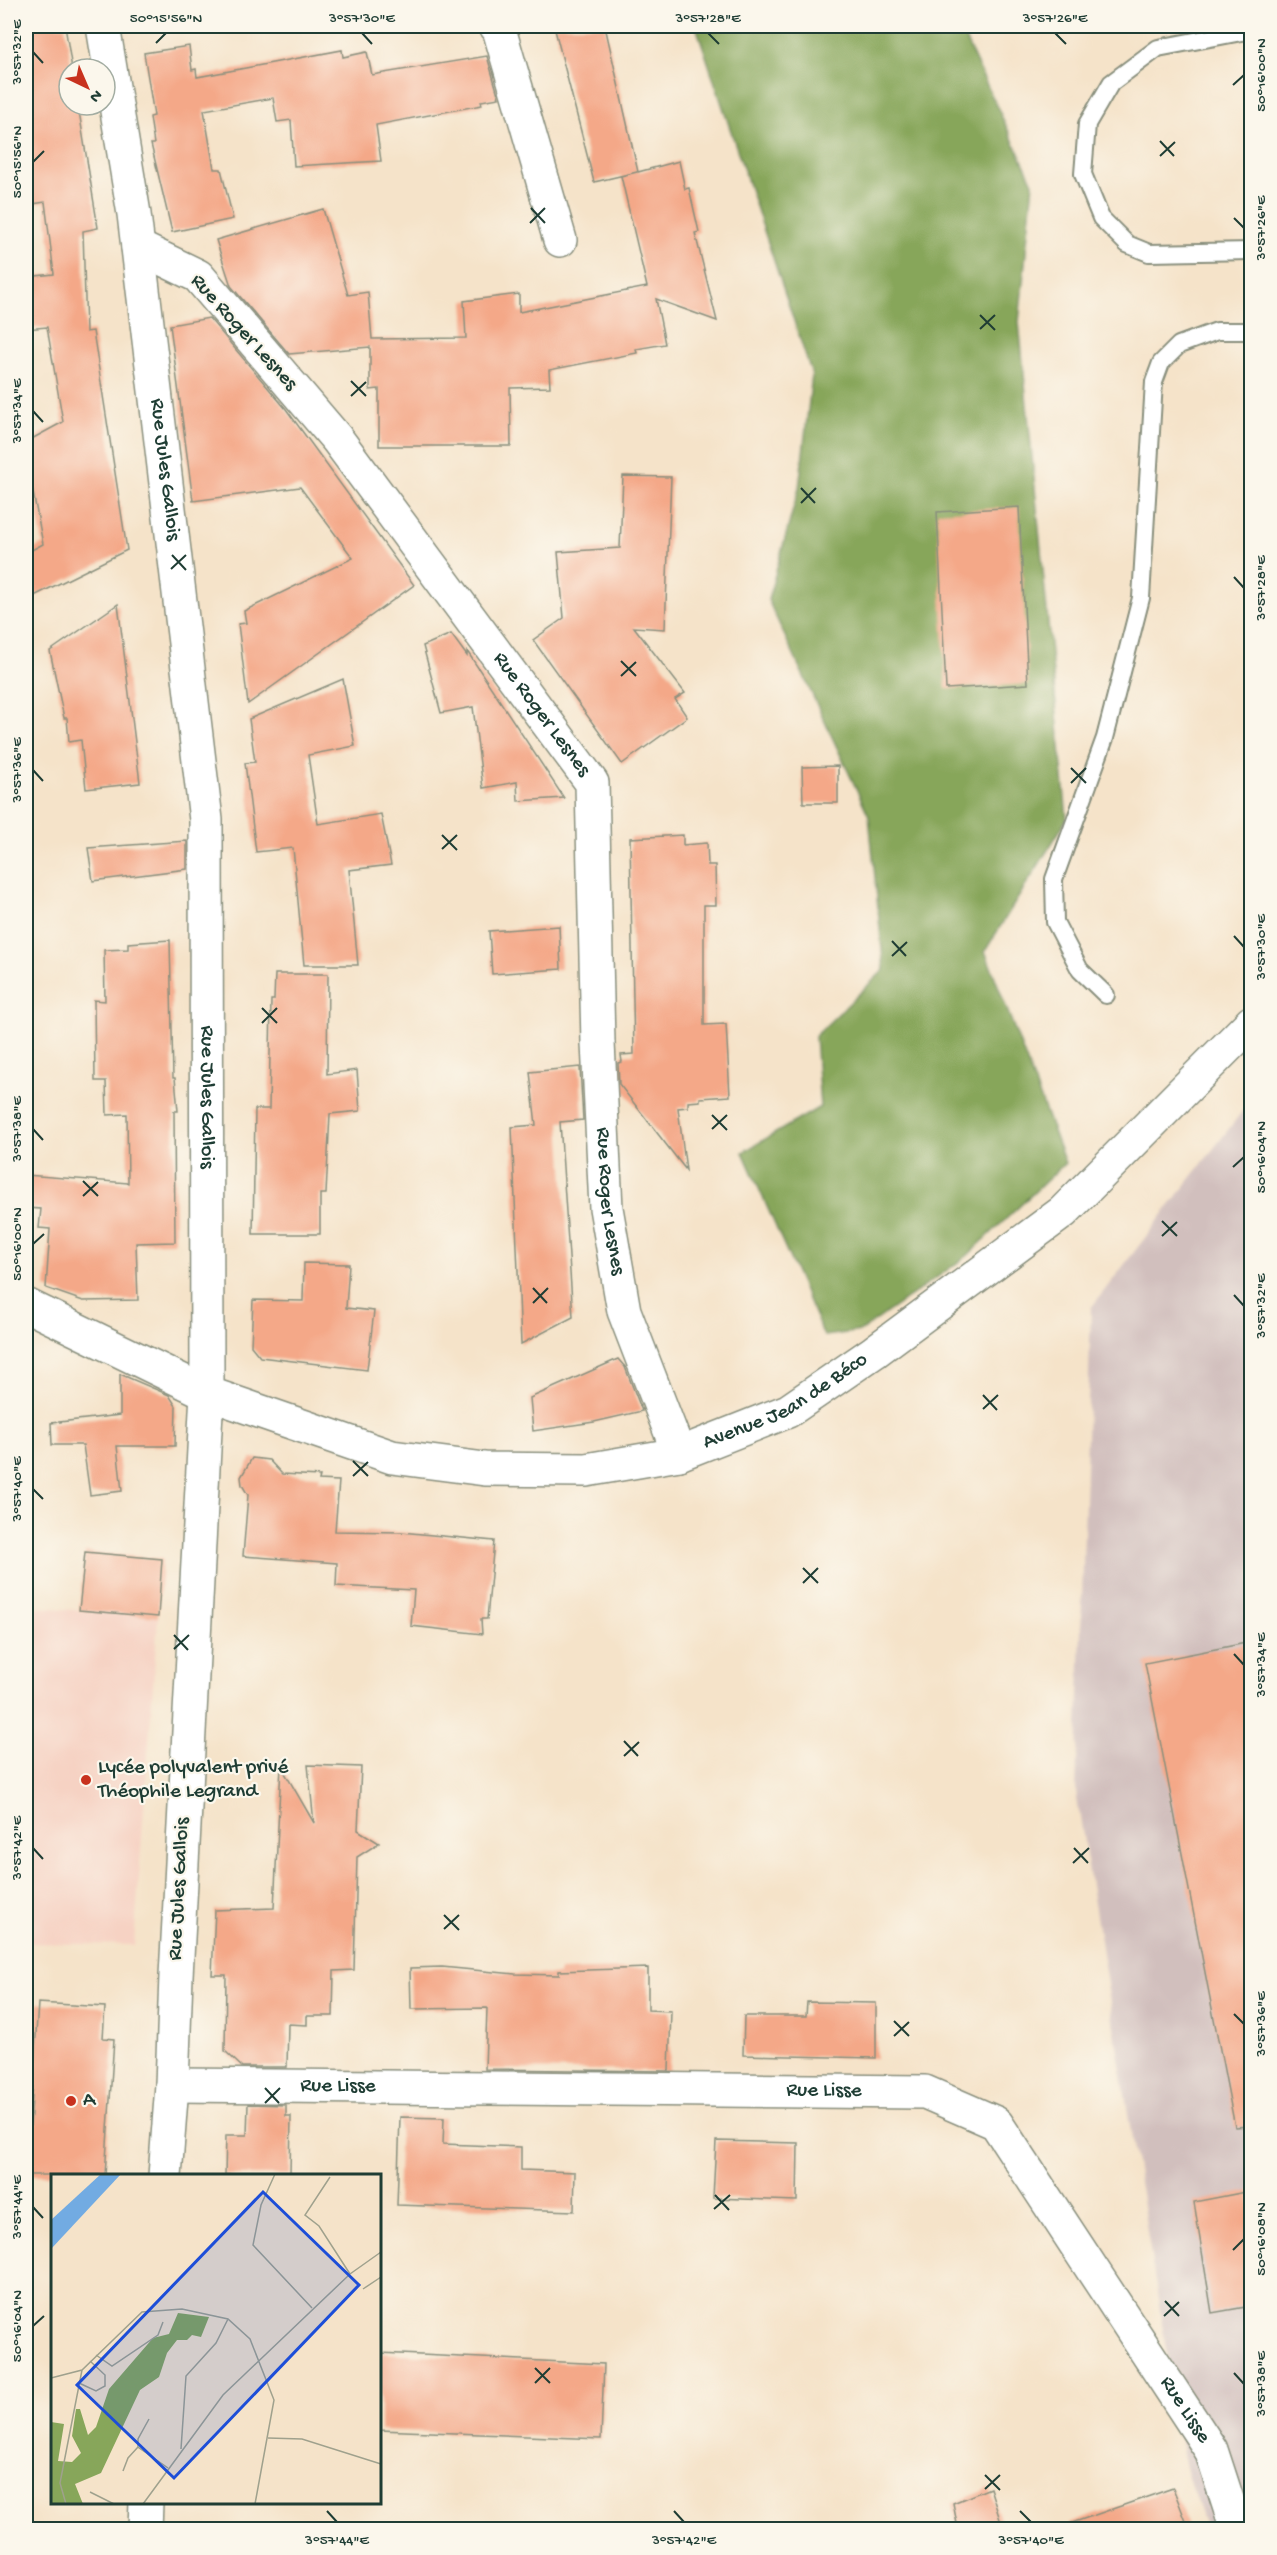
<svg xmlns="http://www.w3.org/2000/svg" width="1277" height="2555" font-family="'Gochi Hand',sans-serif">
<rect width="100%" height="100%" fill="#fbf7ec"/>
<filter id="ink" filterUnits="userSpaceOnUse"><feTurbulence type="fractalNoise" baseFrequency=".0167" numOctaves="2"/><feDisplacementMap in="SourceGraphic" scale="12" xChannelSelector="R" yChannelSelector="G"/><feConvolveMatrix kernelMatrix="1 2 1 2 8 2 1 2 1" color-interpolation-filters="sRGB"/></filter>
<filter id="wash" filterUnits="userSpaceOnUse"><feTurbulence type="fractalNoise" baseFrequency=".008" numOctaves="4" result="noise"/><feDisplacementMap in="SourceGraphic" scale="24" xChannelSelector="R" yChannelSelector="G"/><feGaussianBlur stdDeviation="1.35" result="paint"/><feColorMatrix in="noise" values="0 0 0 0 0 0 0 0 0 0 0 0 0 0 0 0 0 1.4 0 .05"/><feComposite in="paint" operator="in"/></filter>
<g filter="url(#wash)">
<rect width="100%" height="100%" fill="#f5e3c9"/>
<path fill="#f6d2c3" d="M26 1606 158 1617 134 1945 26 1943Z"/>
<path fill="#d1bfbd" d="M1251 1100V2529H1206L1186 2472 1076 1792 1091 1308Z"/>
<path fill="#87a65a" stroke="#537247" stroke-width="1.5" d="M696 26H959L1033 183 1019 322 1067 819 985 951 1065 1163 967 1256 861 1331 824 1336 743 1152 820 1107 815 1036 884 970 869 816 768 600 799 488 812 375Z"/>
<g id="blocks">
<g fill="#f4a888">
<path d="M26 26H65L72 69H69V105H78L98 228 83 231 86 332 93 331 127 550 26 600V553L43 544 26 456V442L63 422 47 327 26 329V277L54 274 45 202 26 205Z"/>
<path d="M554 26H605L638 172 679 161 685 189 689 188 699 232 695 233 717 321 656 299 665 344 636 349 637 353 549 370 550 387 510 388 511 446H379V389L370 390V347L289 354 231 286 216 240 323 209 348 295 368 292 372 339 466 338 464 301 519 294V312L647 287 621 176 637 172 594 182Z"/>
<path d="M189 46 192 70 196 69 197 77 342 50 343 57 367 52 372 75 487 56 499 98 481 101 482 105 376 125 381 161 294 166 291 120 277 122 273 98 204 110 214 169H221L233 219 172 232 151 144H154L150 117 154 116 144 53Z"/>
<path d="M209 318 286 409 414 585 248 704 238 624 246 623 244 611 353 558 300 487 193 501 170 325Z"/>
<path d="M623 476 671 477 665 629 634 627 685 693 675 699 687 717 622 764 533 640 564 618 558 552 620 548Z"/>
<path d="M1019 507 1028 684 946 689 937 512Z"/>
<path d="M118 604 140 783 86 789 81 740 69 742 67 718H64L50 651Z"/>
<path d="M451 634 467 656V651L564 798 518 801 517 782 483 788 473 707 441 713 423 646Z"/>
<path d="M343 679 355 746 308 755 318 824 381 814 391 865 349 870 358 965H304L293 848 256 852 245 763 255 762 249 719Z"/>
<path d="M838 766V803H803L802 767Z"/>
<path d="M683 835V845L707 843 708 865H715L716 905H704V1025L726 1024 730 1096 700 1098V1101L688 1102V1107L678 1108 686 1170 619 1084 618 1063 622 1062 621 1055 634 1054 630 838Z"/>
<path d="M187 841V869L93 881 88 848Z"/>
<path d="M559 926 561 969 492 974 489 931Z"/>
<path d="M170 940 173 1078H175L178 1111H174L175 1242 136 1243 138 1300 83 1301 46 1288 50 1229 39 1228 41 1209 26 1208V1175L128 1183 127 1114 107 1115 106 1081H95L94 1000 105 1001 104 950 128 949V943Z"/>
<path d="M275 974H328L327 1074 357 1070 360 1111 330 1114 326 1194H320V1234H253L255 1109H269L271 1000H274Z"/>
<path d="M580 1067 583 1120 560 1122 573 1317 521 1344 512 1127 536 1125 530 1072Z"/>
<path d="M304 1263 349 1264 346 1308 374 1311 367 1370 260 1357 251 1346 253 1300 303 1301Z"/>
<path d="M618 1359 625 1367 642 1411 594 1422 533 1431 530 1398Z"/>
<path d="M120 1374 169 1395 176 1406 175 1446H117L122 1491 90 1495 83 1445H52L51 1423 120 1415Z"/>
<path d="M252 1458 269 1460 282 1474 320 1476 319 1480 339 1481 335 1531 401 1532 494 1541 487 1619H481L482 1634 411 1626 414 1590 336 1586 337 1563 243 1556 248 1495 242 1485 241 1477Z"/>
<path d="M85 1552 162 1559 158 1617 79 1610Z"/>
<path d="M1251 1642V2126L1235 2127 1145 1663Z"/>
<path d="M308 1765 361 1767 358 1830 379 1843 357 1857 354 1970 334 1971 333 2016H307V2025L288 2024 287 2067H242L225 2051 226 1975H212L215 1910 274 1908 281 1766 314 1823Z"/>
<path d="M442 1967 515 1974 559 1975V1971L648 1968V2010L671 2011 669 2071 485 2069 487 2008 411 2009 410 1968Z"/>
<path d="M807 2002 876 2003V2058L743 2055 744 2016H806Z"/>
<path d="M38 2003 105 2007 103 2038 114 2039 105 2175H27Z"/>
<path d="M248 2104 286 2105V2116H291L290 2175H225L226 2135H247Z"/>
<path d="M400 2117 444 2118 443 2144 521 2147V2170L575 2172 574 2211 397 2205Z"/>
<path d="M716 2141 798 2143 797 2201 713 2198Z"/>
<path d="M1251 2191V2306L1212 2313 1194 2202Z"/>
<path d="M380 2353 604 2364 601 2439 380 2430Z"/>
<path d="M990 2488 1003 2529H958L953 2503Z"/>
<path d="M1173 2488 1189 2529H1070L1069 2524Z"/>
</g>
</g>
</g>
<g filter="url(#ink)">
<use href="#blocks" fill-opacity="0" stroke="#8a907e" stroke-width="1.5"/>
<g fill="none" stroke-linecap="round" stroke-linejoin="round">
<g stroke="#8a907e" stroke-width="20">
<g id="service">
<path d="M1252 30 1158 48 1111 83 1087 124 1083 174 1101 218 1127 244 1149 253 1252 251"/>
<path d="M1106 995 1080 970 1055 922 1054 879 1105 738 1141 598 1154 382 1161 363 1179 345 1217 331H1252"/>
</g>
</g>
<g stroke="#8a907e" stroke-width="36">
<g id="minor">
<path d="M496 26 499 29 560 240"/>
<path id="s1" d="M138 247 198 276 337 439 592 783 598 1043 606 1208 624 1311 679 1454"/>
<path id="s2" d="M207 1393 392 1457 485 1469 586 1470 679 1454 788 1411 874 1352 1063 1212 1252 1022"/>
<path id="s3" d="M172 2085 925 2092 996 2123 1211 2450 1237 2530"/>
</g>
</g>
<g stroke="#8a907e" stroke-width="36">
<g id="tertiary">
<path id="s4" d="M103 26 134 214 206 820 207 1393 176 1976 172 2085 165 2176"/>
<path d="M26 1305 207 1393"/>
<path d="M145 2530 146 2502"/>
</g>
</g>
<use href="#service" stroke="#fff" stroke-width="16"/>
<use href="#minor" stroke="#fff" stroke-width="33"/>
<use href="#tertiary" stroke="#fff" stroke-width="33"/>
</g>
</g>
<path fill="none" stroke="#1f3d34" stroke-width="2" d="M362 33 372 44M708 33 719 44M1055 33 1066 44M156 43 166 33M33 52 43 63M1233 85 1244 75M1160 141 1174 156M1160 156 1175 142M33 162 44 151M531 208 545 223M1234 218 1244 228M530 223 545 208M980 315 995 330M980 329 995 315M351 381 366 396M351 396 366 382M33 411 43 422M801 488 815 503M801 503 816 488M172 555 186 570M171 569 186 555M1234 577 1244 588M621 661 636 676M621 676 636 662M1071 768 1086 783M33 770 43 781M1071 783 1086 768M442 835 457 850M442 849 457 835M1234 936 1244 947M892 941 906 956M892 956 907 942M262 1008 277 1023M262 1023 277 1008M712 1115 727 1130M33 1129 43 1140M712 1129 727 1115M1233 1167 1244 1157M83 1181 98 1196M83 1196 98 1182M1162 1221 1177 1236M1162 1236 1177 1222M33 1244 44 1234M533 1288 547 1303M1234 1295 1244 1306M533 1303 548 1288M983 1395 997 1410M983 1409 998 1395M353 1461 368 1476M353 1476 368 1462M33 1489 43 1499M803 1568 818 1583M803 1583 818 1568M174 1635 188 1650M174 1649 189 1635M1234 1654 1244 1665M624 1741 638 1756M624 1756 639 1742M33 1848 43 1859M1074 1848 1088 1863M1073 1863 1089 1848M444 1915 459 1930M444 1929 459 1915M1234 2014 1244 2024M894 2021 909 2036M894 2036 909 2022M265 2088 279 2103M265 2103 280 2088M715 2195 729 2210M33 2207 43 2218M714 2209 730 2195M1233 2250 1244 2239M1165 2301 1179 2316M1164 2316 1179 2302M33 2326 44 2316M535 2368 550 2383M1234 2373 1244 2384M535 2383 550 2368M985 2475 1000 2490M985 2489 1000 2475M327 2511 337 2522M674 2511 684 2522M1020 2511 1031 2522"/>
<g fill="#c8321e" stroke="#fbf7ec" stroke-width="2">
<circle cx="86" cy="1780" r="6"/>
<circle cx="71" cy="2101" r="6"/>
</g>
<g text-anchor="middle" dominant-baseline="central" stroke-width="4.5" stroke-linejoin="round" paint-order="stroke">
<g font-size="21" fill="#1f3d34" stroke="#fbf7ec">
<text transform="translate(243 333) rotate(48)">Rue Roger Lesnes</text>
<text stroke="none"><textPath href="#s4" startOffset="448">Rue Jules Gallois</textPath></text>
<text stroke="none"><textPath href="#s1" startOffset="624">Rue Roger Lesnes</textPath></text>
<text stroke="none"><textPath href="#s4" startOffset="1078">Rue Jules Gallois</textPath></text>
<text stroke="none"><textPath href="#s1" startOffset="1128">Rue Roger Lesnes</textPath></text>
<text stroke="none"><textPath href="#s2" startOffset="604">Avenue Jean de Béco</textPath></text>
<text transform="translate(180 1889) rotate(-87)">Rue Jules Gallois</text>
<text stroke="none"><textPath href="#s3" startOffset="166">Rue Lisse</textPath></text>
<text stroke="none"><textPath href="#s3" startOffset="652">Rue Lisse</textPath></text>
<text stroke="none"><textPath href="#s3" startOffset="1174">Rue Lisse</textPath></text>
</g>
<g font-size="21" fill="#1f3d34" stroke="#fbf7ec" text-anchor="start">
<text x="98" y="1768">Lycée polyvalent privé<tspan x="98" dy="24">Théophile Legrand</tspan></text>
<text x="83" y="2101">A</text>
</g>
</g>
<g transform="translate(51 2174)">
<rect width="330" height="330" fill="#f5e3c9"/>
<path d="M127 139 158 143 150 163 141 161 136 166H126L116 179 108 203 89 216 50 299 24 310 32 330H0V248L13 250 7 287 21 288 30 279 21 262 25 235H29L37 261 45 253 58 215 102 164 118 160Z" fill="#87a65a"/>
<path d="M50 0H70L0 75V46Z" fill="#72abe2"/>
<path fill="none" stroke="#9fa18d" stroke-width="1.5" d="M224 0 210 31 202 71 261 134M279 3 254 41 268 52 299 100M312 115 330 103M45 181 61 192 107 161 112 148M0 204 31 196 91 138 131 135 177 145 199 165 223 226 204 330M28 209 45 217 54 212V201L39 187M98 245 87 265V273L117 294M217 264 251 265 330 290M130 275 135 202 165 169 177 145M72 297 77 284 87 273M39 318 63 330M15 330 9 309 31 196M92 330 172 221 299 100 330 78"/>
<path fill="#1d4ed8" fill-opacity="0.15" stroke="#1d4ed8" stroke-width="3" d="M212 18 308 111 123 304 26 211Z"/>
<rect width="330" height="330" fill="none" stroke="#1f3d34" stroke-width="3"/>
</g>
<rect width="1277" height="2555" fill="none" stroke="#fbf7ec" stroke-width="66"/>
<g transform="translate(87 87) rotate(136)"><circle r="28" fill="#fbf7ec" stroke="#a3ada2" stroke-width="1.5"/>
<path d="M0-4.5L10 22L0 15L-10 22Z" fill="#c8321e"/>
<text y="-9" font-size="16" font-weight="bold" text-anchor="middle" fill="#1f3d34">N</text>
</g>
<rect x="33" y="33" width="1211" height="2489" fill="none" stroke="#1f3d34" stroke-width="2"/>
<g font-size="15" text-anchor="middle" fill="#1f3d34">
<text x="166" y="22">50°15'56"N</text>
<text x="362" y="22">3°57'30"E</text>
<text x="708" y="22">3°57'28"E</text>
<text x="1055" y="22">3°57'26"E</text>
<text transform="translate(16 52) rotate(-90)" y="5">3°57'32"E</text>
<text transform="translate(1260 75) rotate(-90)" y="5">50°16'00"N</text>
<text transform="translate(16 162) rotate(-90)" y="5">50°15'56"N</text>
<text transform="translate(1260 228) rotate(-90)" y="5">3°57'26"E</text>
<text transform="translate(16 411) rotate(-90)" y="5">3°57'34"E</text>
<text transform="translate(1260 588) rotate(-90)" y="5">3°57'28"E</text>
<text transform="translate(16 770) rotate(-90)" y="5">3°57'36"E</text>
<text transform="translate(1260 947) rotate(-90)" y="5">3°57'30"E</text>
<text transform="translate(16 1129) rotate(-90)" y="5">3°57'38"E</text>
<text transform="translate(1260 1157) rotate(-90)" y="5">50°16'04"N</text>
<text transform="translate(16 1244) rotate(-90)" y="5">50°16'00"N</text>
<text transform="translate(1260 1306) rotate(-90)" y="5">3°57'32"E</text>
<text transform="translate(16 1489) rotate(-90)" y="5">3°57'40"E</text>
<text transform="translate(1260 1665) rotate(-90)" y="5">3°57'34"E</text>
<text transform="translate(16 1848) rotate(-90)" y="5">3°57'42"E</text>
<text transform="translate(1260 2024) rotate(-90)" y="5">3°57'36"E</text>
<text transform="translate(16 2207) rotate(-90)" y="5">3°57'44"E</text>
<text transform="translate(1260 2239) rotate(-90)" y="5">50°16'08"N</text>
<text transform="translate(16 2326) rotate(-90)" y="5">50°16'04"N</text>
<text transform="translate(1260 2384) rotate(-90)" y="5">3°57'38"E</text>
<text x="337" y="2544">3°57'44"E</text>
<text x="684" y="2544">3°57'42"E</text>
<text x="1031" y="2544">3°57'40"E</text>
</g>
</svg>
